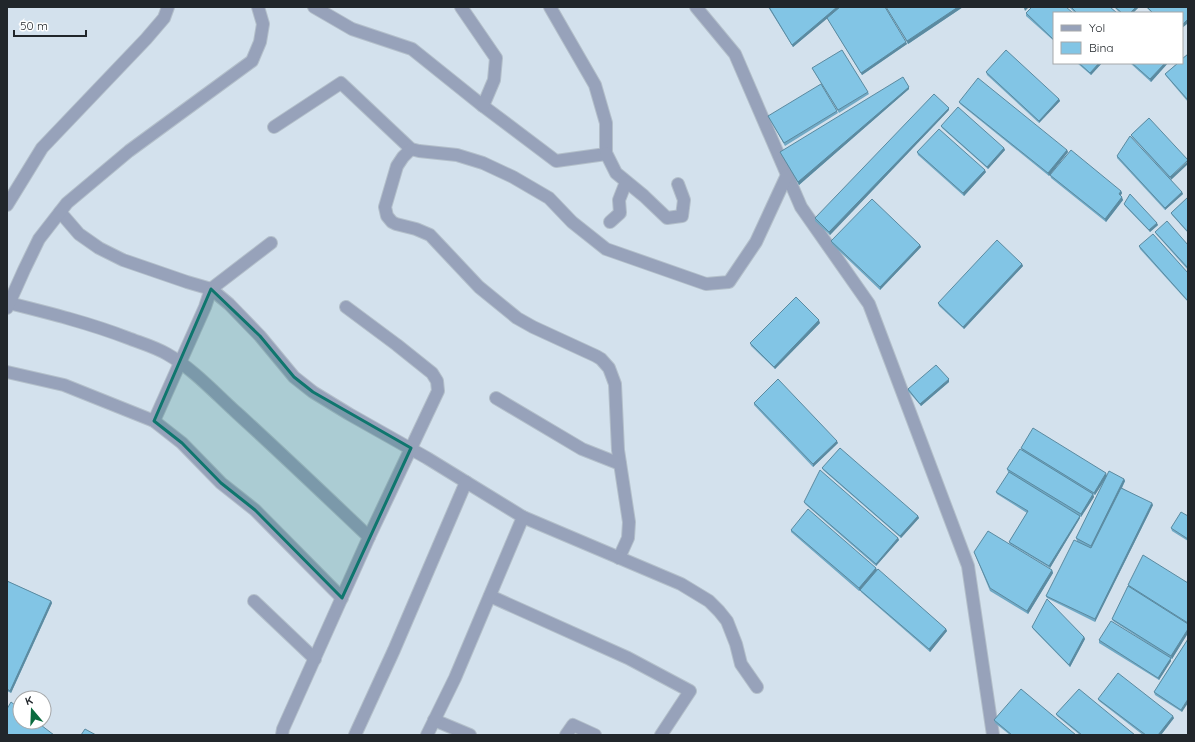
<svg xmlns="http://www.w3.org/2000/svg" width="1195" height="742" font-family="Quicksand,sans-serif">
<rect width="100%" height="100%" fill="#d3e1ed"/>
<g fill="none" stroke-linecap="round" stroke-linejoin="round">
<g stroke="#b3bfca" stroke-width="14">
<g id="minor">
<path d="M314 7 352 29 412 49 483 106 556 161 606 154V123L595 85 550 7"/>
<path d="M461 7 496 58 494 80 483 106"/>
<path d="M696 7 735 54 801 207 869 304 968 566 993 735"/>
<path d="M274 127 341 83 411 149 419 151 457 155 483 163 513 177 549 198 572 222 606 249 706 284 729 282 756 242 787 175"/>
<path d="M411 149 403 157 397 166 385 207 387 216 392 222 396 224 416 229 430 235 479 287 517 318 533 327 596 356 601 359 609 368 615 384 618 450 629 522 628 538 619 558"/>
<path d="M606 153 616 173 644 196 667 218 682 216 684 200 678 184"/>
<path d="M7 205 42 148 146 39 164 18 168 7"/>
<path d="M60 212 79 234 99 248 123 260 187 282 211 289 229 304 260 336 294 377 313 392 349 414 427 458 523 517 681 584 709 601 719 611 727 621 736 644 741 664 757 687"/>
<path d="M610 222 620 213 619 200 626 182"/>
<path d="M9 303C49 313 89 323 128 338 141 343 155 347 167 354 192 368 216 394 237 413 282 454 325 495 369 537"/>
<path d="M7 308 24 270 39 239 67 203 129 151 252 61 260 42 263 24 258 7"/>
<path d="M7 372 64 385 154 421 182 443 221 483 255 510 342 598"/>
<path d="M496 398 582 449 620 464"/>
<path d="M154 421 205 307 211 289 271 243"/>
<path d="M490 596 628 658 690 691 661 735"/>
<path d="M254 601 315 659"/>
<path d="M434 720 470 735"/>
<path d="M282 735 283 729 369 537 438 391 437 381 432 373 397 345 346 307"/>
<path d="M355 735 394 650 466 482"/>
<path d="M427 735 455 678 523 517"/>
<path d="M566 735 573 725 595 735"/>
</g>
</g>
<use href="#minor" stroke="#97a2ba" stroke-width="12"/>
</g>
<g fill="#70a9c5">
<path d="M768 7H885L907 44 862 75 827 18 793 47Z"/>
<path d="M886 7H963L908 44Z"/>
<path d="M1069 7H1110L1117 13H1075Z"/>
<path d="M1114 7H1139L1133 13H1120Z"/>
<path d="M1146 7H1188V23L1182 28V13H1152Z"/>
<path d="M1026 13H1054V41L1026 16Z"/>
<path d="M1188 54V102L1166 76 1165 74Z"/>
<path d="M1077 63H1102L1091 75Z"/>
<path d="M1130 63H1168L1151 82Z"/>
<path d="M812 68 868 92 869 94 839 113Z"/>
<path d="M986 72 1059 99 1060 101 1039 123 987 75Z"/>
<path d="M909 87V89L799 185 780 152Z"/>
<path d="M959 102 1067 150 1068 152 1049 176 960 104Z"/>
<path d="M949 110 830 235 815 221V218Z"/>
<path d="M837 111 838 113 785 146 768 116Z"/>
<path d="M1149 118 1171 180 1132 137 1131 135Z"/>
<path d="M941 126 1004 148 1005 150 988 169 942 128Z"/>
<path d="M917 152 986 172 964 196 918 155Z"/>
<path d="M1117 156 1182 192 1183 194 1165 210 1117 158Z"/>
<path d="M1050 175 1121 191 1122 193 1120 196 1123 200 1106 222 1051 178Z"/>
<path d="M1188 197V233L1172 215 1171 213Z"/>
<path d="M1124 204 1158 225 1150 232 1125 206Z"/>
<path d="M1155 232 1188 245V270L1156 234Z"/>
<path d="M831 241 920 245 921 247 880 290 832 244Z"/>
<path d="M1139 246 1188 273V302L1140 249Z"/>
<path d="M1022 264 1023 266 964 329 939 306 938 303Z"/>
<path d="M820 323 775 369 751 346 750 343Z"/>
<path d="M949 382 921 406 908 391V389Z"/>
<path d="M754 403 838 443 813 467 754 405Z"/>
<path d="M1021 448 1107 476 1124 479 1125 481 1122 488 1153 505 1095 622 1047 598 1046 596 1077 541 1076 538 1106 478 1095 495 1093 494 1094 497 1081 517 1008 472 1007 469 1022 450Z"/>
<path d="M822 468 918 516 919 518 901 538 823 470Z"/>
<path d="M996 492 1080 516V518L1050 568 1010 544 1009 542 1027 513 997 494Z"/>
<path d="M804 502 898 538 899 540 876 566 805 504Z"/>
<path d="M1188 516V541L1172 531 1171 528Z"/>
<path d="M791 530 876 568 877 570 946 629 947 631 930 652 861 592 860 590 859 591 791 532Z"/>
<path d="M974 552 1052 570 1053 573 1028 614 990 591Z"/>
<path d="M7 581 51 601 52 603 11 693 7 691Z"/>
<path d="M1188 583V633L1172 659 1113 621 1112 619 1129 587 1128 585Z"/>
<path d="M1032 627 1084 637 1085 639 1070 667 1033 629Z"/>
<path d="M1188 639 1182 712 1155 695 1154 692Z"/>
<path d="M1099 640 1171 661 1159 680 1099 643Z"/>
<path d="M1098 699 1174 718 1161 735H1143L1099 701Z"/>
<path d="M1056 714 1135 735H1080L1057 716Z"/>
<path d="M994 720 1076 735H1010L995 723Z"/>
</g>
<g fill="#5b8aa0">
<path d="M837 7H841L793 47 792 45Z"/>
<path d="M958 7H963L908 44 907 41Z"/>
<path d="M1026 7H1029L1025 11 1024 8Z"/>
<path d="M1136 7H1139L1133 13H1130Z"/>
<path d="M1188 19V23L1182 28V25Z"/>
<path d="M906 42 907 44 862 75 861 73Z"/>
<path d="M1099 63H1102L1091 75 1090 73Z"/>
<path d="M1165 63H1168L1151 82 1150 79Z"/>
<path d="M909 87V89L799 185 798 182Z"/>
<path d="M1059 99 1060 101 1039 123V121Z"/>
<path d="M949 108V110L830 235 829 232Z"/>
<path d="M1004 148 1005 150 988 169 987 167Z"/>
<path d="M1067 150 1068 152 1049 176 1048 173Z"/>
<path d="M1188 161V164L1171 180 1170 177Z"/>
<path d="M985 170 986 172 964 196 963 193Z"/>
<path d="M1121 191 1122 193 1120 197 1119 194Z"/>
<path d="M1182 192 1183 194 1165 210V208Z"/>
<path d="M1122 197 1123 200 1106 222 1105 219Z"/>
<path d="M1157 223 1158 225 1150 232 1149 230Z"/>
<path d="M920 245 921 247 880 290V287Z"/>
<path d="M1022 264 1023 266 964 329 963 327Z"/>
<path d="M819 320 820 323 775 369 774 367Z"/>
<path d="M949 379V382L921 406 920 404Z"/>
<path d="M837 441 838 443 813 467V464Z"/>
<path d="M1106 473 1107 476 1095 495 1094 493Z"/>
<path d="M1124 479 1125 481 1092 548 1091 546Z"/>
<path d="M1093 494 1094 497 1081 517V514Z"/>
<path d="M1152 503 1153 505 1095 622V619Z"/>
<path d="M918 516 919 518 901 538 900 536Z"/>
<path d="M1080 516V518L1050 568 1049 566Z"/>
<path d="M898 538 899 540 876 566V564Z"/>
<path d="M876 568 877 571 859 591V588Z"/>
<path d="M1052 570 1053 573 1028 614 1027 611Z"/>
<path d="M51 601 52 603 11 693 10 691Z"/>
<path d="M946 629 947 631 930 652 929 649Z"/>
<path d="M1188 629V633L1172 659 1171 656Z"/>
<path d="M1084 637 1085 639 1070 667 1069 665Z"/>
<path d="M1171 658V661L1159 680 1158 678Z"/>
<path d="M1188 699V703L1182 712 1181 710Z"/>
<path d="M1173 716 1174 718 1161 735H1158Z"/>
</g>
<g fill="#82c5e5" stroke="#5b8aa0">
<path d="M769 7H837L792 45Z"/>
<path d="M840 7H885L906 42 861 73 827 18Z"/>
<path d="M886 7H958L907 41Z"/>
<path d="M1032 7H1066L1073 13H1054V40L1026 13Z"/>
<path d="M1071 7H1110L1117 13H1077Z"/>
<path d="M1115 7H1136L1130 13H1122Z"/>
<path d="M1147 7H1188V19L1182 25V13H1153Z"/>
<path d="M842 50 868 92 838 110 812 68Z"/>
<path d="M1006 50 1059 99 1039 121 986 72Z"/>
<path d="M1188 54V100L1165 74 1178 63H1182V59Z"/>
<path d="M1079 63H1099L1090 73Z"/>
<path d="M1132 63H1165L1150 79Z"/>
<path d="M903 77 909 87 798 182 780 152Z"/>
<path d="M978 78 1067 150 1048 173 959 102Z"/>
<path d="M821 84 837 111 784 143 768 116Z"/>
<path d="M934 94 949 108 829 232 815 218Z"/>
<path d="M958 107 1004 148 987 167 941 126Z"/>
<path d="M1149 118 1188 160 1170 177 1131 135Z"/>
<path d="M939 129 985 170 963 193 917 152Z"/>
<path d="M1130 136 1182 192 1165 208 1117 156Z"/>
<path d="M1071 150 1121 191 1119 194 1122 197 1105 219 1050 175Z"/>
<path d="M1130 194 1157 223 1149 230 1124 204Z"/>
<path d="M1188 197V232L1171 213Z"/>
<path d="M872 199 920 245 880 287 831 241Z"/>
<path d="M1167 221 1188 245V268L1155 232Z"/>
<path d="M1153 234 1188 273V301L1139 246Z"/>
<path d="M997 240 1022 264 963 327 938 303Z"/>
<path d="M796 297 819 320 774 367 750 343Z"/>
<path d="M936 365 949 379 920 404 908 389Z"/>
<path d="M778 379 837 441 813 464 754 403Z"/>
<path d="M1033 428 1106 473 1094 493 1021 448Z"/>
<path d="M840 448 918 516 900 536 822 468Z"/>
<path d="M1020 449 1093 494 1081 514 1007 469Z"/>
<path d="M820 470 898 538 876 564 804 502Z"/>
<path d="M1109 471 1124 479 1091 546 1076 538Z"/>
<path d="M1009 472 1080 516 1049 566 1009 542 1028 511 996 492Z"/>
<path d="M1121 488 1152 503 1095 619 1046 596 1074 540 1091 548Z"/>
<path d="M808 509 876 568 859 588 791 530Z"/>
<path d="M1181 512 1188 516V539L1171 528Z"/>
<path d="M988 531 1052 570 1027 611 990 588 974 552Z"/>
<path d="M1143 555 1188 583V623L1128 585Z"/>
<path d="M878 569 946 629 929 649 860 590Z"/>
<path d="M7 581 51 601 10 691 7 689Z"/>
<path d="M1128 586 1188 624V629L1171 656 1112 619Z"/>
<path d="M1047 599 1084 637 1069 665 1032 627Z"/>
<path d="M1111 621 1171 658 1158 678 1099 640Z"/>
<path d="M1188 639V699L1181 710 1154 692Z"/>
<path d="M1118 673 1173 716 1158 735H1146L1098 699Z"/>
<path d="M1021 689 1076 735H1012L994 720Z"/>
<path d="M1079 689 1135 735H1082L1056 714Z"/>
<path d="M11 702 20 709V722H37L54 735H7V709Z"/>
<path d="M85 729 96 735H81Z"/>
</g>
<path fill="#0f766e" fill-opacity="0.2" stroke="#0f766e" stroke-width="3" stroke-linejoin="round" d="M211 289 260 336 294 377 313 392 411 448 342 598 255 510 221 483 182 443 154 421Z"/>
<rect width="1195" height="742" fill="none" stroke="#21262b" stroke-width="16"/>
<rect x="1053" y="12" width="130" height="52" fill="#ffffff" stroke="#a6a8aa"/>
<rect x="1061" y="25" width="20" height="6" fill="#97a2ba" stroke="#a6a8aa"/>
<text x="1089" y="32" font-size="12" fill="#21262b">Yol</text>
<rect x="1061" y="42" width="20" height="12" fill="#82c5e5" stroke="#a6a8aa"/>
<text x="1089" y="52" font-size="12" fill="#21262b">Bina</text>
<g transform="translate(32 710) rotate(341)"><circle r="19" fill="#ffffff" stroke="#a6a8aa"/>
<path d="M0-3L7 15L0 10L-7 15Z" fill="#0a6b3f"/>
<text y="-6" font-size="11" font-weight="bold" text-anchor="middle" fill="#21262b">K</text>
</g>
<path d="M14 30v6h72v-6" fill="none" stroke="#21262b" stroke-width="2"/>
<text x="20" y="30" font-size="12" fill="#21262b" stroke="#ffffff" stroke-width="3" paint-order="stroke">50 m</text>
</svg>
